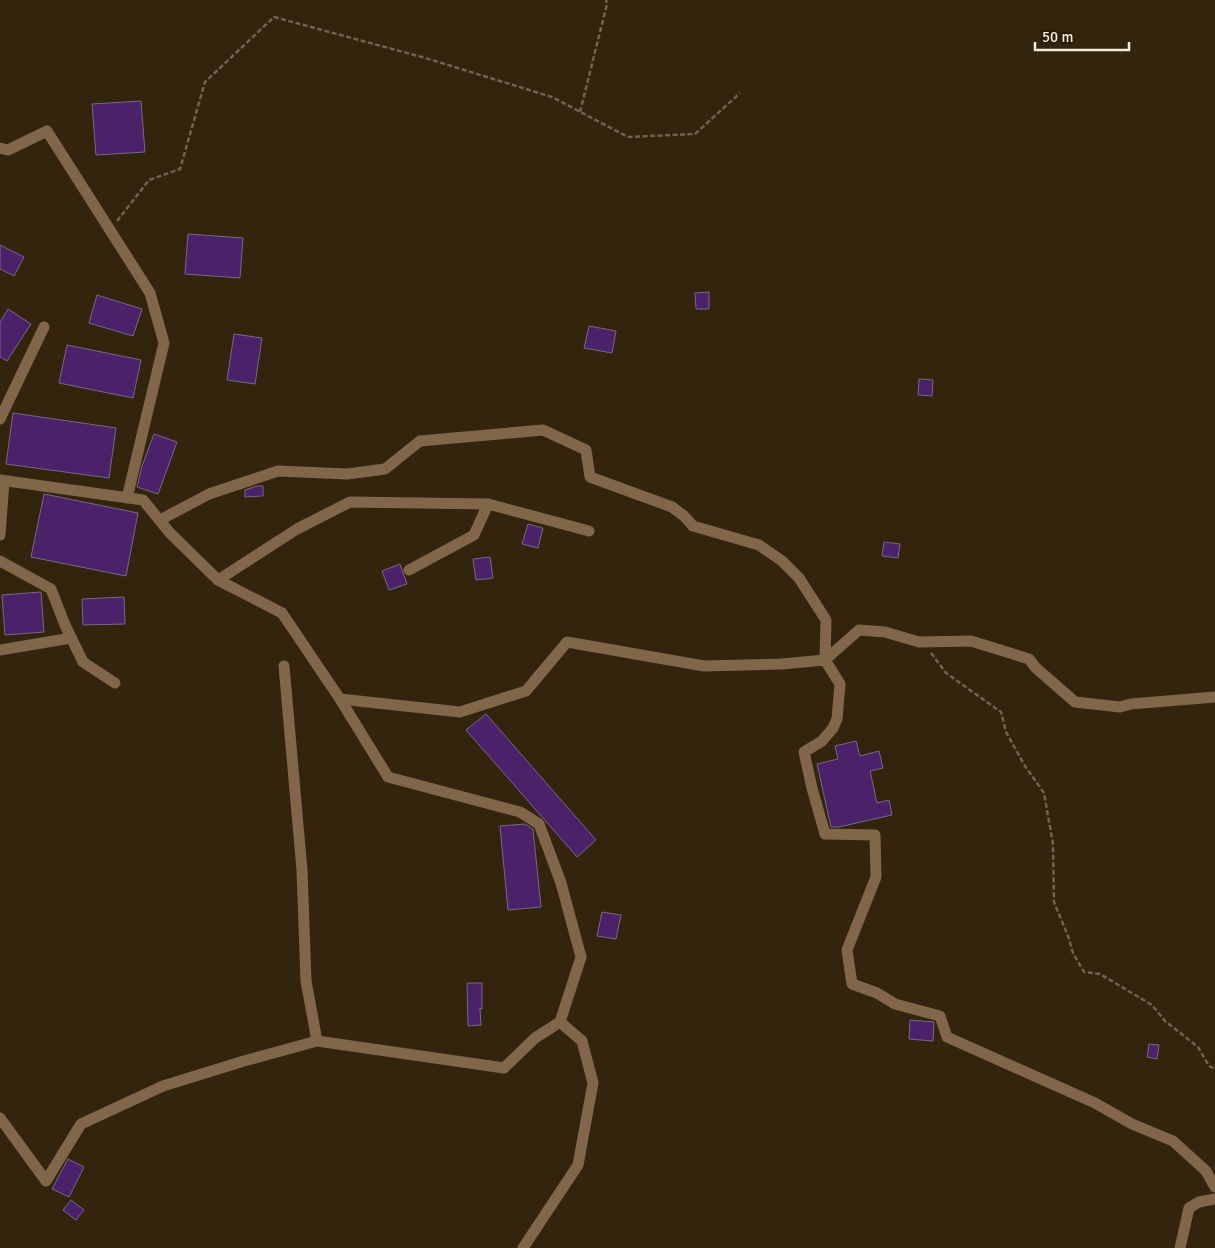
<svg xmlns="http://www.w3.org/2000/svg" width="1215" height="1248" font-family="Signika,sans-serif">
<rect width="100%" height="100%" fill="#33240e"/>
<g fill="#4b2269" stroke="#766983">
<path d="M141 101 145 152 96 155 92 104Z"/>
<path d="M188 234 243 238 240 278 185 274Z"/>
<path d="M0 245 24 257 14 276 0 269Z"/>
<path d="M709 292V309H696L695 293Z"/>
<path d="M97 295 142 309 133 336 89 323Z"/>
<path d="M8 309 31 324 7 361 0 357V322Z"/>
<path d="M589 326 616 331 612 353 584 348Z"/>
<path d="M234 334 262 338 255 384 227 380Z"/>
<path d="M67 345 141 360 133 398 59 383Z"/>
<path d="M919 379 933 380 932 396 918 395Z"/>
<path d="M13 413 116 428 109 478 6 464Z"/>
<path d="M154 434 177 442 158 494 137 487 142 466Z"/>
<path d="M257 486H263V496L245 497V490Z"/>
<path d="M44 494 138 513 126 576 31 557Z"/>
<path d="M528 524 543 528 538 548 522 544Z"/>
<path d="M884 542 900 544 898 558 882 556Z"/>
<path d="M490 557 493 578 476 580 473 559Z"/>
<path d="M400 564 407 584 389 590 382 571Z"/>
<path d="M41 592 44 632 5 635 2 595Z"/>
<path d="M124 597 125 624 83 625 82 599Z"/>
<path d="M486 714 596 840 577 857 466 730Z"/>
<path d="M856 741 860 756 879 751 883 768 870 771 877 803 889 800 892 815 839 827H831L817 764 838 759 835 746Z"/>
<path d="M525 824 533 829 541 907 508 910 500 826Z"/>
<path d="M602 912 621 915 616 939 597 936Z"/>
<path d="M467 983H482V1009L480 1008 481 1025 468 1026Z"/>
<path d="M910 1020 934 1022 933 1041 909 1039Z"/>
<path d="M1149 1044 1159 1045 1157 1059 1147 1057Z"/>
<path d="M68 1159 84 1167 69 1197 52 1189Z"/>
<path d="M71 1200 84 1210 76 1220 63 1210Z"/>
</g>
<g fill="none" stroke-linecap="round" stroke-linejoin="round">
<g stroke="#70634f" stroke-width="2.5" stroke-dasharray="5 2.5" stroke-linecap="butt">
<path d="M580 112 607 4 606 0"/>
<path d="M117 221 149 180 180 169 205 82 274 17 422 57 552 97 628 137 695 134 740 93"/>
<path d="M931 653 946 673 1001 712 1006 732 1025 766 1044 793 1053 844 1054 902 1068 936 1073 953 1084 972 1100 974 1152 1005 1165 1021 1198 1047 1209 1066 1215 1069"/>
</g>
<g stroke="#82664a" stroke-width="11">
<path d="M0 148 8 150 47 131 150 293 164 343 127 498"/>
<path d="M0 419 44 327"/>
<path d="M0 480 143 500 170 533 218 580 282 613 340 699 388 777 520 812 539 824 561 883 581 957 560 1022 535 1038 504 1068 317 1041 244 1061 163 1086 81 1124 46 1181 0 1118"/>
<path d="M488 504 589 531"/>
<path d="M160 520 209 494 278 471 347 474 385 469 420 441 543 430 586 450 590 477 672 507 684 516 693 526 759 545 782 561 799 578 826 620 825 660"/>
<path d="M0 535 4 481"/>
<path d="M0 561 51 589 65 625 83 662 115 683"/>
<path d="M218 580 297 529 350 502 488 504 474 535 409 570"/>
<path d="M0 650 71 638"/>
<path d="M825 660 859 630 885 632 919 642 971 641 1029 659 1036 668 1075 702 1120 707 1131 704 1215 697"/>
<path d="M284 666 302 870 306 981 317 1041"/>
<path d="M340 699 460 712 526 691 567 642 704 666 782 664 825 660 840 684 837 719 833 728 822 741 804 752 812 788 825 834 875 835 876 877 847 950 852 984 877 993 895 1004 940 1016 947 1037 1095 1103 1132 1124 1173 1141 1206 1171 1215 1187"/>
<path d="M523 1248 578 1165 593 1083 582 1041 560 1022"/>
<path d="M1180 1248 1189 1208 1199 1202 1215 1199"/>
</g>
</g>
<path d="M1035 42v8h94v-8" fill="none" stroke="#f6eddf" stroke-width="2.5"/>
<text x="1042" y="42" font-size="15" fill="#f6eddf" stroke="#291b05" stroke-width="4" paint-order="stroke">50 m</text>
</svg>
